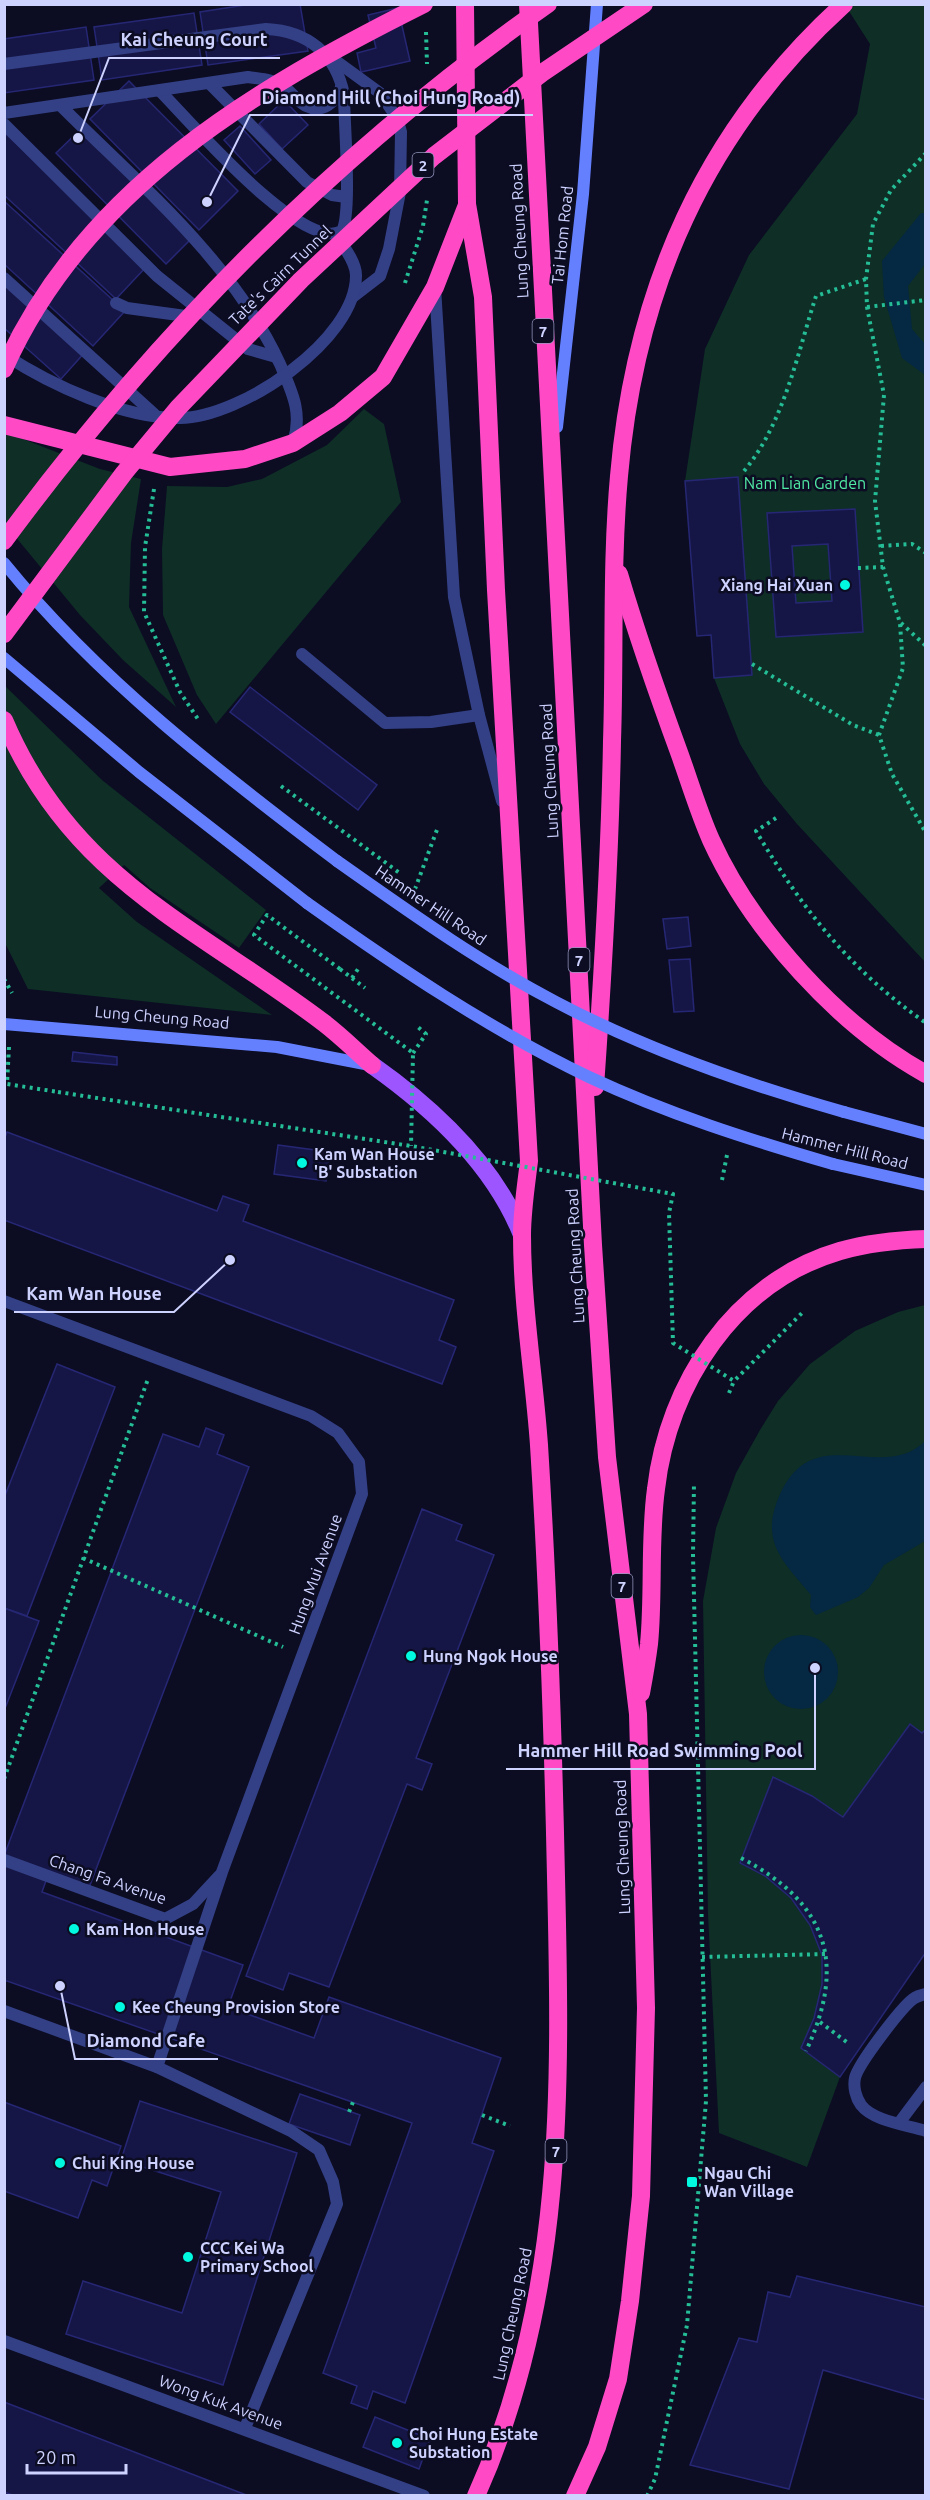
<svg xmlns="http://www.w3.org/2000/svg" width="930" height="2500" font-family="Ubuntu,sans-serif">
<rect width="100%" height="100%" fill="#0c0c23"/>
<g fill="#0e2e26">
<path d="M845 5H925V962L797 824 764 784 740 744 714 678 711 636H697L685 481 705 349 749 255 857 114 870 44Z"/>
<path d="M364 409 384 424 401 502 216 724 197 695 163 615 162 549 167 486 227 487 262 479 327 445Z"/>
<path d="M5 432 100 469 141 479 131 543 129 607 176 707 123 660 80 615 5 524Z"/>
<path d="M4 685 102 780 266 910 239 948 150 888 124 865 99 888 137 922 272 1015 28 989 5 943Z"/>
<path d="M925 1305V1952L840 2077 807 2167 719 2133 708 1915 703 1601 716 1528 736 1473 760 1430 778 1401 810 1364 855 1331 898 1312Z"/>
</g>
<g fill="#052843">
<path d="M921 213H925V264L908 286 912 329 925 344V375L902 358 884 297 882 261Z"/>
<path d="M925 1441V1541L884 1565 869 1588 858 1597 816 1615 810 1607 811 1595C785 1563 760 1543 778 1499 811 1416 882 1485 925 1441Z"/>
<circle cx="801" cy="1672" r="37"/>
</g>
<g fill="#161646" stroke="#262774" stroke-width="1.5" fill-rule="evenodd">
<path d="M252 4H300L308 51 208 65 200 12Z"/>
<path d="M398 8 410 61 361 72 357 53 376 48 368 15Z"/>
<path d="M194 13 202 65 102 80 94 27Z"/>
<path d="M86 27 94 80 4 93V39Z"/>
<path d="M129 81 238 191 199 230 90 119Z"/>
<path d="M284 100 308 125 282 149 259 124Z"/>
<path d="M86 124 196 234 166 264 56 153Z"/>
<path d="M240 126 271 160 255 174 224 140Z"/>
<path d="M4 132 147 266 116 299 4 195Z"/>
<path d="M4 201 125 311 93 346 4 264Z"/>
<path d="M4 278 86 351 61 379 4 328Z"/>
<path d="M738 477 752 675 714 678 711 635 697 636 685 481Z"/>
<path d="M855 509 863 632 776 637 767 513ZM828 544 832 601 796 603 792 546Z"/>
<path d="M250 687 377 785 358 810 230 712Z"/>
<path d="M688 917 691 946 667 949 663 919Z"/>
<path d="M690 959 694 1011 674 1012 669 960Z"/>
<path d="M73 1052 117 1057V1065L72 1061Z"/>
<path d="M7 1132 217 1211 223 1196 249 1205 243 1221 454 1300 439 1340 456 1347 442 1384 4 1220V1140Z"/>
<path d="M278 1145 330 1152 326 1181 274 1174Z"/>
<path d="M57 1364 115 1387 27 1616 4 1608V1498Z"/>
<path d="M206 1428 224 1435 217 1454 249 1467 87 1893 47 1878 42 1892 243 1965 228 2007 314 2038 329 1997 501 2058 472 2143 494 2151 405 2403 373 2391 367 2409 351 2403 357 2386 323 2373 412 2123 4 1980V1856L163 1434 199 1447Z"/>
<path d="M422 1509 462 1525 456 1540 494 1555 416 1758 432 1764 422 1790 407 1784 329 1987 289 1973 283 1990 246 1976Z"/>
<path d="M4 1608 39 1621 6 1706 4 1705Z"/>
<path d="M910 1724 922 1733 926 1729V1952L840 2077 801 2048 814 2018 822 1984V1955L810 1925 791 1898 765 1876 740 1863 773 1777 812 1796 843 1817Z"/>
<path d="M300 2094 360 2115 350 2145 289 2124Z"/>
<path d="M140 2101 297 2153 223 2385 66 2334 83 2281 182 2313 221 2192 121 2160Z"/>
<path d="M4 2102 121 2146 107 2186 92 2180 78 2218 4 2191Z"/>
<path d="M797 2276 926 2307V2400L823 2370 789 2489 690 2465 739 2338 757 2342 768 2292 790 2297Z"/>
<path d="M4 2402 249 2496H15L4 2492Z"/>
<path d="M375 2417 430 2439 419 2469 363 2447Z"/>
</g>
<g fill="none" stroke-linecap="round" stroke-linejoin="round">
<g stroke="#24bd95" stroke-width="4" stroke-dasharray="3 4.5" stroke-linecap="butt">
<path d="M426 32 427 64"/>
<path d="M926 153 891 190 873 224 866 279 867 307 884 395 875 501 883 567 900 623 903 668 879 735 892 774 926 833"/>
<path d="M405 283 423 226 427 200"/>
<path d="M867 307 926 300"/>
<path d="M744 471C784 423 797 355 816 296L866 279"/>
<path d="M154 489 145 547 144 612 180 692 200 722"/>
<path d="M881 546 912 544 926 553"/>
<path d="M858 568 883 567"/>
<path d="M901 623 926 646"/>
<path d="M752 664 853 725 879 735"/>
<path d="M281 786 401 874"/>
<path d="M776 818 756 831C803 910 850 970 926 1023"/>
<path d="M415 889 438 827"/>
<path d="M340 969 365 988"/>
<path d="M352 978 360 966"/>
<path d="M4 979 12 993"/>
<path d="M9 1047 7 1084 58 1092"/>
<path d="M413 1053 426 1034 418 1027"/>
<path d="M722 1180 727 1155"/>
<path d="M729 1393 734 1381"/>
<path d="M83 1558 283 1647"/>
<path d="M4 1779 148 1379"/>
<path d="M741 1858C828 1903 847 1964 806 2051"/>
<path d="M702 1957 827 1954"/>
<path d="M820 2022 848 2043"/>
<path d="M349 2112 353 2102"/>
<path d="M482 2115 510 2126"/>
<path d="M647 2496 655 2479 687 2325 706 2101 693 1555 694 1482"/>
</g>
<g stroke="#334086" stroke-width="12">
<path d="M332 58 380 93 397 118 401 132 400 192 389 249 380 276 354 296"/>
<path d="M4 64 266 29C308 31 336 54 344 95 344 121 352 213 342 231 303 254 188 119 160 91"/>
<path d="M210 84 307 182 332 195 346 197"/>
<path d="M62 107C141 186 232 260 280 364 292 392 303 413 293 443"/>
<path d="M4 113 248 77C261 79 273 79 284 87 292 92 297 101 306 106 322 114 337 102 341 87"/>
<path d="M4 124 157 276 248 349 276 357"/>
<path d="M4 278 154 414"/>
<path d="M435 287 454 597 479 715 502 801"/>
<path d="M116 303 127 308 193 317"/>
<path d="M5 355C51 385 124 419 180 418 240 418 357 340 356 275 356 263 345 248 338 238"/>
<path d="M302 654 385 723 431 722 479 715"/>
<path d="M4 1301 311 1416 338 1433 359 1462 362 1494 222 1872 157 2067"/>
<path d="M4 1860 165 1919 193 1904 219 1876"/>
<path d="M926 1994C921 1995 917 1996 913 1999 901 2008 858 2064 855 2078 853 2087 856 2098 861 2105 873 2121 907 2125 926 2131"/>
<path d="M4 2011 157 2067 291 2131 319 2150 333 2182 337 2204 245 2428"/>
<path d="M899 2123 926 2087"/>
<path d="M4 2341 424 2496"/>
</g>
<g stroke="#6580ff" stroke-width="12">
<path d="M557 427 583 194 597 4"/>
<path d="M4 563C99 680 218 771 337 861"/>
<path d="M4 658 139 772 307 903"/>
<path d="M4 1024 277 1047 370 1065"/>
<path d="M844 1112 926 1134"/>
<path d="M833 1164 926 1185"/>
</g>
<path stroke="#9d55ff" stroke-width="18" d="M372 1065C433 1108 494 1165 522 1235"/>
<g stroke="#ff49c5" stroke-width="18">
<path d="M465 4 467 204 483 297 496 590 529 1161C526 1186 522 1211 522 1235 522 1305 534 1375 539 1445 548 1589 553 1733 556 1877 561 2089 565 2298 476 2496"/>
<path d="M528 4 593 1245 607 1457 638 1714 646 2008 641 2196 630 2301 618 2379 597 2447 575 2496"/>
<path d="M4 425 170 467 245 459 293 443 340 413 383 377 435 287 467 205"/>
<path d="M619 574C637 635 658 695 680 755 690 783 699 813 711 840 752 930 839 1026 926 1074"/>
<path d="M4 720C72 880 196 926 324 1023 341 1036 356 1051 372 1065"/>
<path d="M595 1087C603 972 610 857 612 741 615 653 611 565 619 476 635 290 704 131 844 4"/>
<path d="M641 1693C644 1677 647 1660 649 1644 654 1593 649 1540 656 1489 668 1384 734 1282 840 1251 868 1243 896 1240 926 1239"/>
</g>
<g stroke="#24bd95" stroke-width="4" stroke-dasharray="3 4.5" stroke-linecap="butt">
<path d="M340 969 267 915 254 935 413 1053 411 1146"/>
<path d="M58 1092 411 1146 673 1194 669 1213 673 1343 734 1381 803 1312"/>
</g>
<g stroke="#6580ff" stroke-width="12">
<path d="M337 861C408 911 479 962 556 1002 647 1050 745 1084 844 1112"/>
<path d="M307 903C397 967 489 1029 589 1077 668 1114 750 1140 833 1164"/>
</g>
<g stroke="#ff49c5" stroke-width="18">
<path d="M4 369C84 189 254 89 424 4"/>
<path d="M4 541C156 335 338 151 548 4"/>
<path d="M4 634 124 473 178 408 301 280 434 156 542 73 644 4"/>
</g>
</g>
<g fill="#00f9df" stroke="#0c0c23" stroke-width="2">
<circle cx="845" cy="585" r="6"/>
<circle cx="302" cy="1163" r="6"/>
<circle cx="411" cy="1656" r="6"/>
<circle cx="74" cy="1929" r="6"/>
<circle cx="120" cy="2007" r="6"/>
<circle cx="60" cy="2163" r="6"/>
<rect x="686" y="2176" width="12" height="12" rx="3"/>
<circle cx="188" cy="2257" r="6"/>
<circle cx="397" cy="2443" r="6"/>
</g>
<g text-anchor="middle" dominant-baseline="central" stroke-width="5" stroke-linejoin="round" paint-order="stroke">
<g fill="#0c0c23" stroke="#9497bd" stroke-width="1.5">
<rect x="412.5" y="153" width="21" height="24" rx="4.5"/>
<rect x="532.5" y="319" width="21" height="24" rx="4.5"/>
<rect x="568.5" y="948" width="21" height="24" rx="4.5"/>
<rect x="611.5" y="1574" width="21" height="24" rx="4.5"/>
<rect x="545.5" y="2139" width="21" height="24" rx="4.5"/>
</g>
<g font-size="15" font-weight="bold" fill="#ced2ff">
<text x="423" y="165">2</text>
<text x="543" y="331">7</text>
<text x="579" y="960">7</text>
<text x="622" y="1586">7</text>
<text x="556" y="2151">7</text>
</g>
<g font-size="16" fill="#ced2ff" stroke="#0c0c23">
<text transform="translate(519 231) rotate(-93)">Lung Cheung Road</text>
<text transform="translate(562 235) rotate(-84)">Tai Hom Road</text>
<text transform="translate(280 275) rotate(-44)">Tate's Cairn Tunnel</text>
<text transform="translate(549 771) rotate(-93)">Lung Cheung Road</text>
<text transform="translate(431 905) rotate(34)">Hammer Hill Road</text>
<text transform="translate(162 1017) rotate(5)">Lung Cheung Road</text>
<text transform="translate(845 1148) rotate(14)">Hammer Hill Road</text>
<text transform="translate(575 1256) rotate(-93)">Lung Cheung Road</text>
<text transform="translate(315 1574) rotate(-70)">Hung Mui Avenue</text>
<text transform="translate(622 1847) rotate(-92)">Lung Cheung Road</text>
<text transform="translate(108 1879) rotate(19)">Chang Fa Avenue</text>
<text transform="translate(512 2314) rotate(-78)">Lung Cheung Road</text>
<text transform="translate(221 2402) rotate(20)">Wong Kuk Avenue</text>
</g>
<g font-size="16" fill="#50e9a3" stroke="#0c0c23">
<text x="805" y="483">Nam Lian Garden</text>
</g>
<g font-size="16" font-weight="bold" fill="#ced2ff" stroke="#0c0c23" text-anchor="start">
<text x="833" y="585" text-anchor="end">Xiang Hai Xuan</text>
<text x="314" y="1154">Kam Wan House<tspan x="314" dy="18">'B' Substation</tspan></text>
<text x="423" y="1656">Hung Ngok House</text>
<text x="86" y="1929">Kam Hon House</text>
<text x="132" y="2007">Kee Cheung Provision Store</text>
<text x="72" y="2163">Chui King House</text>
<text x="704" y="2173">Ngau Chi<tspan x="704" dy="18">Wan Village</tspan></text>
<text x="200" y="2248">CCC Kei Wa<tspan x="200" dy="18">Primary School</tspan></text>
<text x="409" y="2434">Choi Hung Estate<tspan x="409" dy="18">Substation</tspan></text>
</g>
</g>
<path fill="none" stroke="#ced2ff" stroke-width="2" d="M78 138L109 58H280M207 202L250 115H533M230 1260L174 1312H14M815 1668L815 1769H506M60 1986L75 2059H218"/>
<g fill="#ced2ff" stroke="#0c0c23" stroke-width="2">
<circle cx="78" cy="138" r="6"/>
<circle cx="207" cy="202" r="6"/>
<circle cx="230" cy="1260" r="6"/>
<circle cx="815" cy="1668" r="6"/>
<circle cx="60" cy="1986" r="6"/>
</g>
<g font-size="18" text-anchor="middle" font-weight="bold" fill="#ced2ff" stroke="#0c0c23" stroke-width="5" stroke-linejoin="round" paint-order="stroke">
<text x="194" y="46">Kai Cheung Court</text>
<text x="391" y="104">Diamond Hill (Choi Hung Road)</text>
<text x="94" y="1300">Kam Wan House</text>
<text x="660" y="1757">Hammer Hill Road Swimming Pool</text>
<text x="146" y="2047">Diamond Cafe</text>
</g>
<rect width="930" height="2500" fill="none" stroke="#ced2ff" stroke-width="12"/>
<path d="M27 2464v9h99v-9" fill="none" stroke="#ced2ff" stroke-width="3"/>
<text x="36" y="2464" font-size="18" fill="#ced2ff" stroke="#0c0c23" stroke-width="4.5" paint-order="stroke">20 m</text>
</svg>
